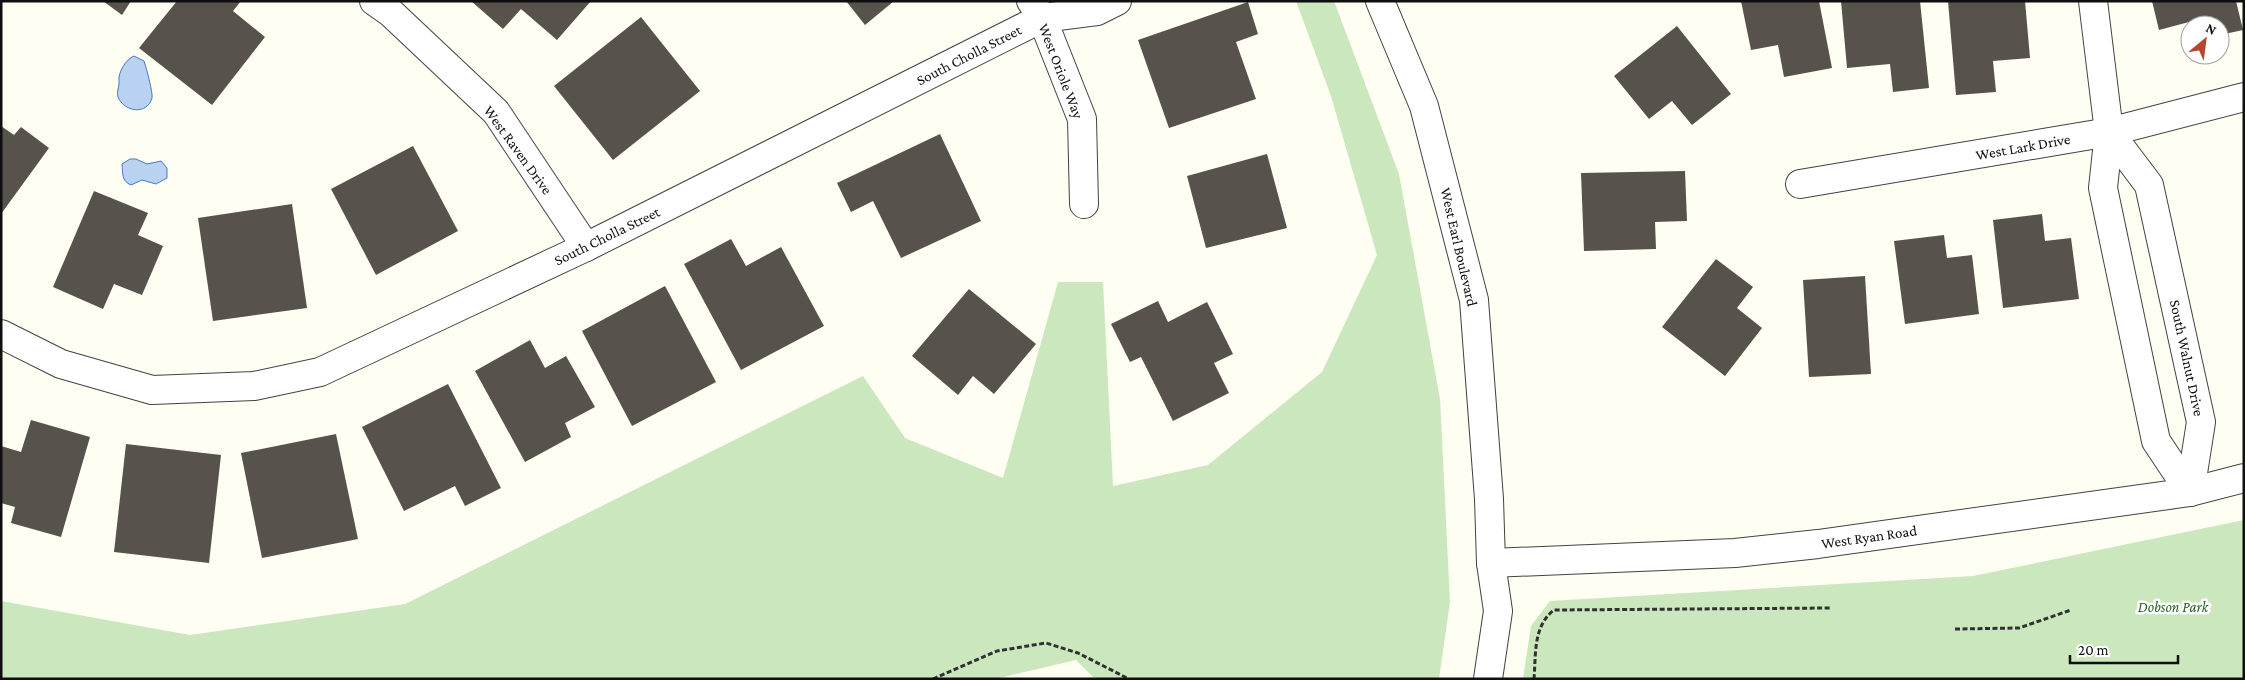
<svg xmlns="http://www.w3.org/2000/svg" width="2245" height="680" font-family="'Crimson Pro',serif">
<rect width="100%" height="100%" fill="#fefef2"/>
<g fill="#cbe7bd">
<path d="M1296 1H1334L1399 174 1440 399 1450 602 1439 679H1095L1076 660 995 679H1V601L190 635 405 604 863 376 905 438 1003 478 1058 282H1103L1113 486 1208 465 1322 372 1377 255 1331 96Z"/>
<path d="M2244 520V679H1523L1531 626 1550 601 1973 576Z"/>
</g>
<g fill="#bad2f2" stroke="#4679c4">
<path d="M134 56 144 61C146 67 153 92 152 98 147 115 126 112 119 99 115 93 120 87 119 80 118 73 126 59 134 56Z"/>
<path d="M130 159H136L147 164 161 161 167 168V178L156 184 142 180 131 185C121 181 123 173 122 164Z"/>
</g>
<g fill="#57524c">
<path d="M103 1H131L122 15Z"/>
<path d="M177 1H241L233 11 265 37 212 105 139 48Z"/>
<path d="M471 1H591L557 40 521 9 503 29Z"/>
<path d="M846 1H894L865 25Z"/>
<path d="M1741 1H1819L1832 68 1784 77 1778 45 1751 50Z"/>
<path d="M1841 1H1920L1929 88 1893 92 1890 64 1847 68Z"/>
<path d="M1948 1H2025L2030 58 1993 61 1996 92 1956 95Z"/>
<path d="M2152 1H2236L2243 30 2220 35V25H2206L2204 18 2159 30Z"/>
<path d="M1248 2 1258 34 1236 42 1256 99 1169 128 1138 40Z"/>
<path d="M641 17 700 91 613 160 554 86Z"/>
<path d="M1677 26 1731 94 1692 125 1672 101 1649 119 1614 76Z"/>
<path d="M1 126 14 135 21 127 49 148 1 214Z"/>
<path d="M940 134 981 221 901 258 873 201 851 212 837 183Z"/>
<path d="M413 146 458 231 376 275 331 189Z"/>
<path d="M1267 154 1287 228 1206 248 1187 176Z"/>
<path d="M1685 171 1687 221 1655 222 1656 249 1584 251 1581 173Z"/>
<path d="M94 191 148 213 138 235 163 246 142 295 114 284 103 309 53 287Z"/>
<path d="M292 204 307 308 213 321 198 218Z"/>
<path d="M2042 214 2045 241 2071 238 2079 299 2003 308 1993 220Z"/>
<path d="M1944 235 1947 258 1972 255 1979 314 1905 324 1894 241Z"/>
<path d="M731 239 746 266 781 247 824 326 741 370 684 264Z"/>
<path d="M1716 259 1753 287 1737 308 1762 328 1725 376 1662 327Z"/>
<path d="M1865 276 1871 374 1809 377 1803 280Z"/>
<path d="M665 286 716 382 632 426 582 331Z"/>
<path d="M969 289 1036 344 994 394 973 376 958 395 912 356Z"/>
<path d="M1158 301 1168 322 1207 302 1233 354 1214 363 1229 393 1173 421 1141 357 1130 362 1111 324Z"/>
<path d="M530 340 545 368 566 356 595 407 565 423 571 437 525 462 475 371Z"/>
<path d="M448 384 501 488 465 506 455 486 404 511 362 427Z"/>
<path d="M31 420 90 437 61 537 11 523 15 507 1 503V446L21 452Z"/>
<path d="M336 434 358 539 262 558 241 453Z"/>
<path d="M126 444 221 455 209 563 114 552Z"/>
</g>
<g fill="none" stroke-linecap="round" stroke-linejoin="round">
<g stroke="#424242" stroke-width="30">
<g id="minor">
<path d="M374 1 391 13 496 112 586 247"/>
<path d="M1031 1 1042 18 1082 119 1084 204"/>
<path d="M2093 1 2109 132 2103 188 2156 441 2190 492"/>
<path d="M2109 132 2149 185 2201 422 2190 492"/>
<path d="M1800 184 2109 132 2244 97"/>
<path d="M1 334 61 364 152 390 254 386 320 372 586 247 1042 18 1097 11 1117 1"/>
</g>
</g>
<g stroke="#424242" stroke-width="30">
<g id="tertiary">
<path d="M1380 1 1424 106 1474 300 1489 499 1491 563 1498 611 1488 679"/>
<path d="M1491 563 1735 553 1818 544 2190 492 2244 478"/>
</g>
</g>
<g stroke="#313131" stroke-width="3" stroke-dasharray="5 2.5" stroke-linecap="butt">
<path d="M1955 629 2019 628 2071 610"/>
<path d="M933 679 997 651 1046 643 1078 653 1129 679"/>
<path d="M1534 679C1536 654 1533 626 1554 610L1830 608"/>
</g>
<use href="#minor" stroke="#fff" stroke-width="28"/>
<use href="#tertiary" stroke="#fff" stroke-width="28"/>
</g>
<g text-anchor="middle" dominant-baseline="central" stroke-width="5" stroke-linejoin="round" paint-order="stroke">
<g font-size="15" fill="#0f0f0f" stroke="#fff">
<text transform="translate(969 55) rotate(-27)">South Cholla Street</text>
<text transform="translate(1061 71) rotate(69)">West Oriole Way</text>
<text transform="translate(2023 147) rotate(-10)">West Lark Drive</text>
<text transform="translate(518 150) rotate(54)">West Raven Drive</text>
<text transform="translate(607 236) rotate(-26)">South Cholla Street</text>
<text transform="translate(1459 247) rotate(77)">West Earl Boulevard</text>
<text transform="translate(2187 358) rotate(78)">South Walnut Drive</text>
<text transform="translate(1869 537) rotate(-8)">West Ryan Road</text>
</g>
<g font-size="15" font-style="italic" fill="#246323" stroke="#fff">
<text x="2173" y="607">Dobson Park</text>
</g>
</g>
<rect width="2245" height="680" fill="none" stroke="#0f0f0f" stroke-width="5"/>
<g transform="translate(2205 40) rotate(29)"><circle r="24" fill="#ffffff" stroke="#9f9f9f"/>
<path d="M0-4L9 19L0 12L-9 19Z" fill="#b64531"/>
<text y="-8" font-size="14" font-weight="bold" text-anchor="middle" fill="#0f0f0f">N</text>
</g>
<path d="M2070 655v8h108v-8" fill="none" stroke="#0f0f0f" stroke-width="2.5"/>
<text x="2078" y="655" font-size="15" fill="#0f0f0f" stroke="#ffffff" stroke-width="4" paint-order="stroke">20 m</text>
</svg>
